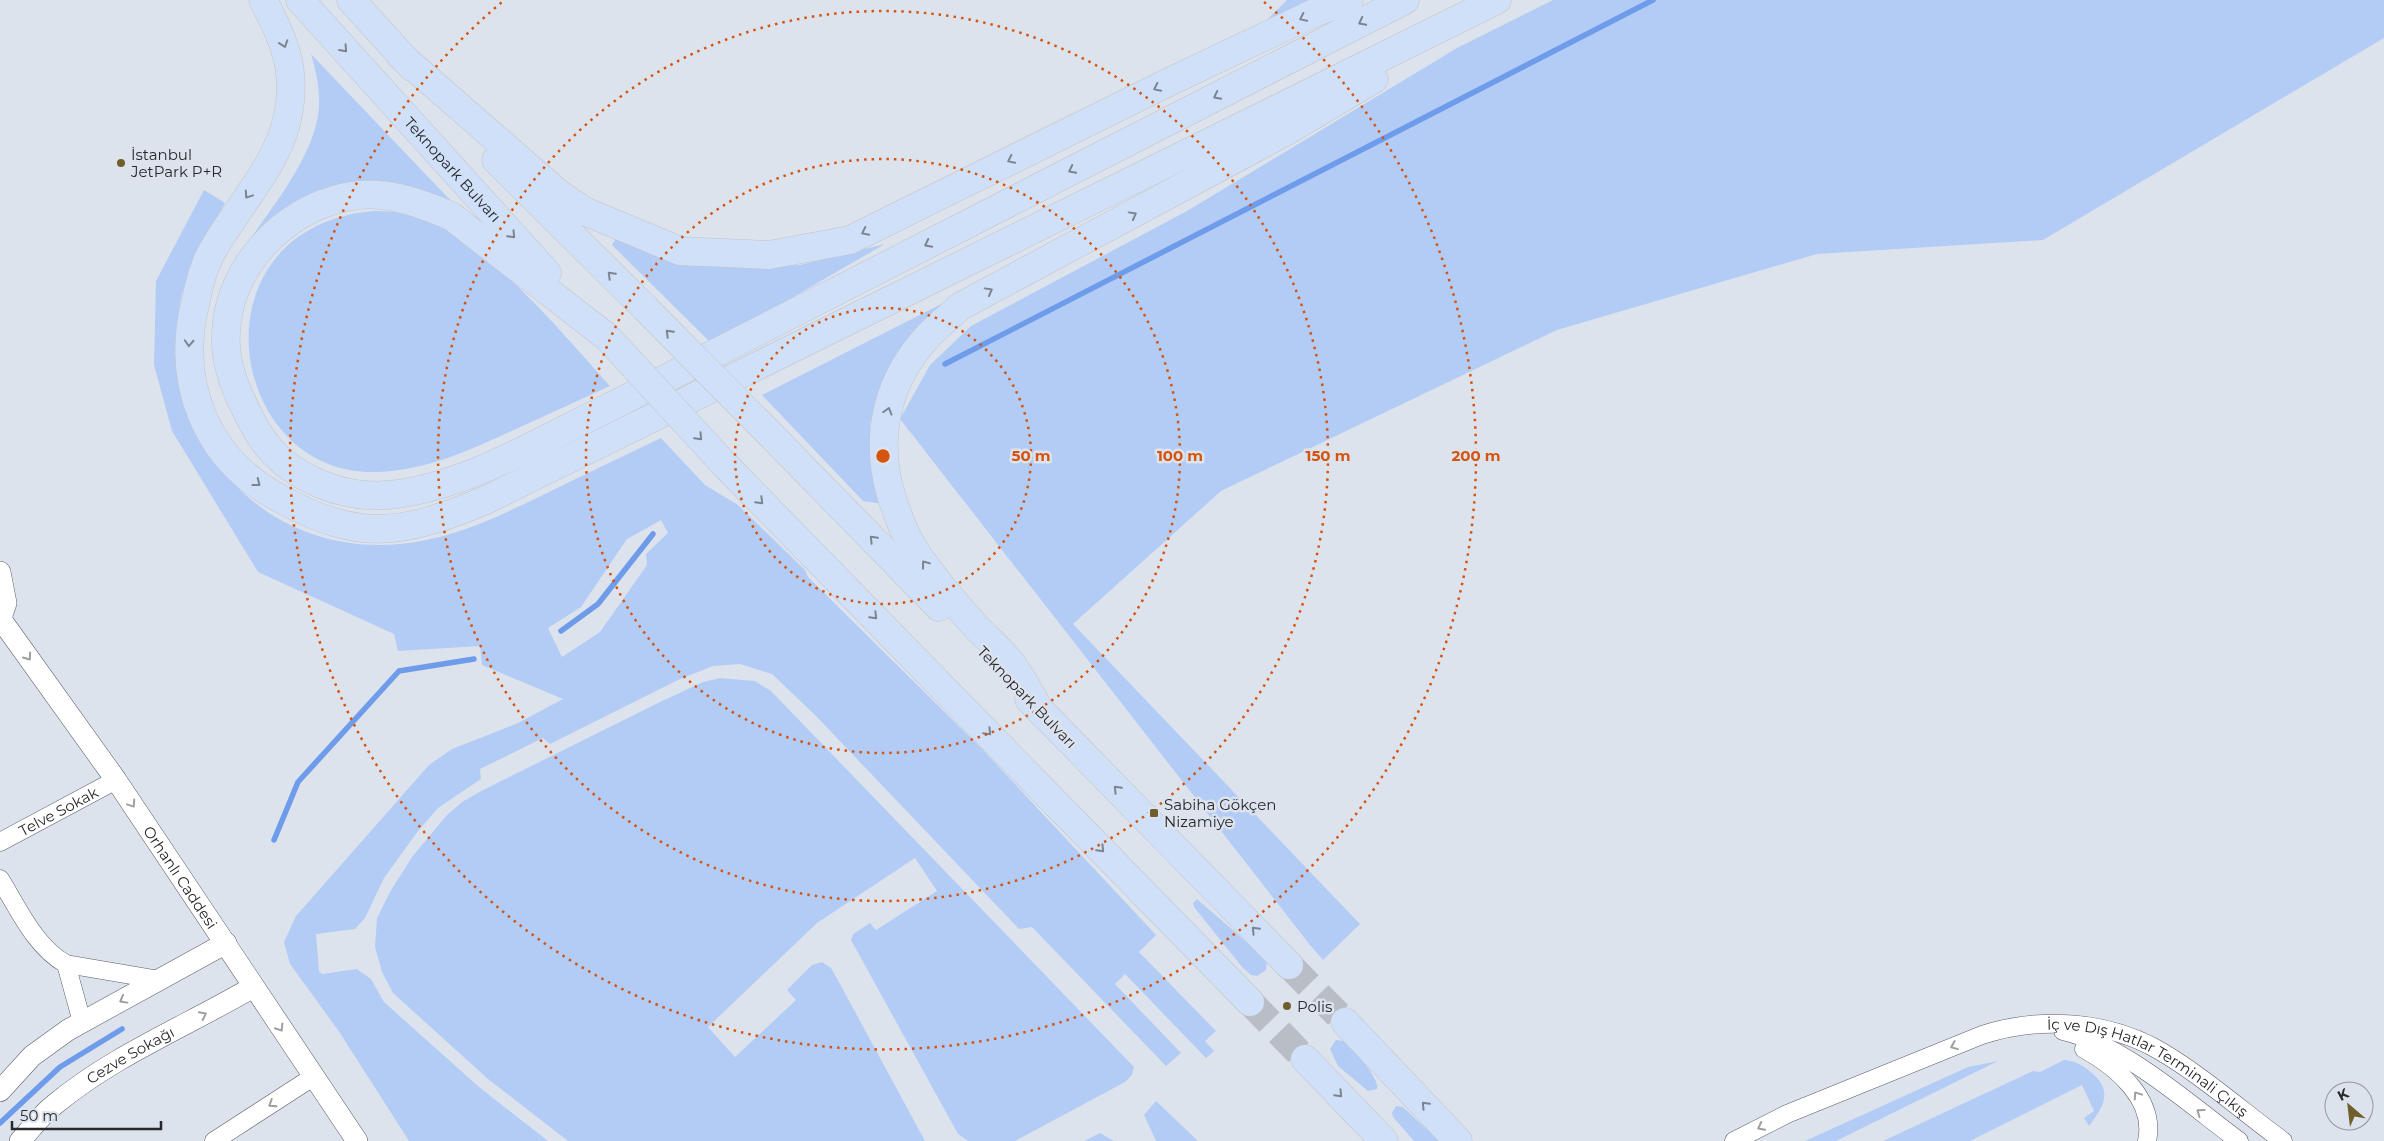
<svg xmlns="http://www.w3.org/2000/svg" width="2384" height="1141" font-family="Montserrat,sans-serif">
<rect width="100%" height="100%" fill="#dde3ed"/>
<g fill="#b3ccf6" fill-rule="evenodd">
<path d="M1287 0H1314L1265 22Z"/>
<path d="M1553 0H2384V38L2043 240 1817 254 1557 330 1221 491 1073 624 1360 924 1323 960 1310 945 900 419 930 365 971 326 1187 211 1457 48Z"/>
<path d="M311 54 452 202 409 191 249 241C275 203 316 153 319 107 320 88 316 71 311 54Z"/>
<path d="M204 190 225 203C209 233 191 262 182 294 174 326 180 351 187 382 190 399 192 419 198 435 202 444 210 452 216 461 257 521 327 551 400 544 453 539 502 515 549 492 586 474 623 456 661 438L705 485 738 505 805 570 808 577 984 751 1156 935 1139 952 1216 1031 1205 1041 1214 1051 1206 1058 1125 974 1115 984 1181 1053 1166 1066 1032 927 1019 929 816 716 772 674 740 664 713 666 678 680 550 744 543 738 480 769 481 779 438 808 418 831 384 878 365 918 355 929 316 934 319 971 322 974 357 969 371 979 384 1002 479 1087 548 1141H409L340 1033 290 964 284 942 296 916 429 765 452 749 518 723 563 699 482 665 480 646 398 651 394 634 258 572 172 431 154 365 156 281ZM661 520 668 533 646 554 647 565 600 632 562 657 548 628 581 607 627 539Z"/>
<path d="M373 211C388 211 401 212 415 216 485 238 561 332 610 386 578 401 546 415 514 430 470 450 428 470 378 472 226 478 188 228 373 211Z"/>
<path d="M618 235 675 264 743 267 800 265 885 244 712 344 612 245Z"/>
<path d="M965 292 920 329 889 366 870 424 882 504 863 501 762 395Z"/>
<path d="M720 678 755 681 771 691 1134 1067 1132 1075 1125 1082 1015 1141H968L958 1134 851 940 853 934 870 923 876 930 937 891 915 858 817 923 708 1027 735 1057 796 1000 787 990 812 965 822 962 831 968 840 984 925 1141H568L488 1079 393 993 382 972 375 947 377 918 390 892 412 857 447 815 462 802 483 790 660 702 703 682Z"/>
<path d="M1197 899 1264 957 1267 961 1266 970 1257 976 1251 975 1242 967 1194 907 1193 903Z"/>
<path d="M1336 1040 1344 1041C1353 1050 1380 1078 1377 1089L1368 1091 1338 1066 1330 1049Z"/>
<path d="M2064 1060C2075 1061 2083 1065 2092 1073 2113 1091 2104 1106 2089 1126L2084 1118 2094 1111 2082 1085 1970 1141H1883L2033 1071 2040 1072Z"/>
<path d="M1998 1061 1836 1141H1805L1968 1067Z"/>
<path d="M1156 1101 1198 1141H1156L1144 1115Z"/>
<path d="M1396 1106 1403 1107 1439 1141H1414L1393 1117 1392 1113Z"/>
<path d="M1100 1133 1114 1141H1084Z"/>
</g>
<g fill="none" stroke-linecap="round" stroke-linejoin="round">
<g stroke="#6e9ceb" stroke-width="5.5">
<path d="M945 364 1653 0"/>
<path d="M561 631 598 604 653 534"/>
<path d="M274 840 298 782 399 671 474 659"/>
<path d="M0 1123 60 1067 122 1029"/>
</g>
<g stroke="#b9bec6" stroke-width="28" stroke-dasharray="28 14" stroke-linecap="butt">
<path d="M1289 965 1345 1022"/>
<path d="M1250 1002 1305 1059"/>
</g>
<g stroke="#595e66" stroke-width="19">
<g id="minor">
<path id="s1" d="M0 842 116 780"/>
<path d="M0 879C18 908 35 947 66 964L160 980"/>
<path d="M66 964 82 1022"/>
<path d="M2063 1031C2124 1045 2189 1104 2239 1141"/>
<path d="M2084 1049C2117 1067 2156 1100 2147 1141"/>
<path d="M214 1141 313 1077"/>
<path id="s2" d="M1734 1141 1787 1114 1982 1035C2037 1017 2101 1020 2153 1047 2197 1071 2242 1111 2283 1141"/>
</g>
</g>
<g stroke="#595e66" stroke-width="22">
<g id="tertiary">
<path d="M0 572 6 603 0 621"/>
<path id="s3" d="M0 618 116 780 357 1141"/>
<path d="M0 1091 32 1056 68 1030 226 943"/>
<path id="s4" d="M20 1141C31 1129 41 1115 54 1105 114 1055 187 1026 253 987"/>
</g>
</g>
<g stroke="#c3c3c4" stroke-width="29">
<g id="trunk">
<path d="M263 0C284 39 297 70 288 115 279 165 234 210 210 255 203 269 199 285 196 300 175 382 205 459 281 499 361 543 404 534 486 500L1497 0"/>
<path id="s5" d="M300 0 547 273"/>
<path d="M351 0 412 67"/>
<path d="M400 55 558 193 584 211 680 251 769 255 850 240 1169 82 1316 12 1349 0"/>
<path d="M496 160 646 309"/>
<path d="M607 337 451 216C418 202 382 189 346 197 283 210 229 267 226 332 224 358 232 382 244 406 250 419 257 433 266 444 293 479 344 499 388 495 465 488 543 439 612 406L1405 0"/>
<path d="M766 430 939 607"/>
<path d="M726 466 1250 1002"/>
<path d="M1029 699 1289 965"/>
<path d="M1041 712C1031 696 1023 678 1011 663 1001 650 988 639 977 628 956 605 935 580 917 554 905 536 898 516 891 495 874 436 887 379 930 334 940 324 951 315 961 306L1285 132 1374 79"/>
<path d="M1345 1022 1458 1141"/>
<path d="M1305 1059 1384 1141"/>
</g>
</g>
<use href="#minor" stroke="#fff" stroke-width="18"/>
<use href="#tertiary" stroke="#fff" stroke-width="21"/>
<use href="#trunk" stroke="#d0e0f8" stroke-width="28"/>
<g stroke="#c3c3c4" stroke-width="29" stroke-linecap="butt">
<g id="trunk-bridge">
<path d="M646 309 766 430"/>
<path d="M607 337 726 466"/>
</g>
</g>
<use href="#trunk-bridge" stroke="#d0e0f8" stroke-width="28"/>
</g>
<defs><path id="oneway-chevron" d="M-2-3.5L2.5 0L-2 3.5" fill="none" stroke-width="1.6" stroke-linecap="round" stroke-linejoin="round" transform="scale(1.25)"/></defs>
<g stroke="#7c8492">
<use href="#oneway-chevron" transform="translate(1303 18) rotate(154)"/>
<use href="#oneway-chevron" transform="translate(1362 22) rotate(153)"/>
<use href="#oneway-chevron" transform="translate(284 44) rotate(71)"/>
<use href="#oneway-chevron" transform="translate(344 49) rotate(48)"/>
<use href="#oneway-chevron" transform="translate(1157 88) rotate(154)"/>
<use href="#oneway-chevron" transform="translate(1217 96) rotate(153)"/>
<use href="#oneway-chevron" transform="translate(1011 160) rotate(154)"/>
<use href="#oneway-chevron" transform="translate(1072 170) rotate(153)"/>
<use href="#oneway-chevron" transform="translate(248 195) rotate(124)"/>
<use href="#oneway-chevron" transform="translate(1133 215) rotate(-29)"/>
<use href="#oneway-chevron" transform="translate(865 232) rotate(154)"/>
<use href="#oneway-chevron" transform="translate(512 235) rotate(47)"/>
<use href="#oneway-chevron" transform="translate(928 244) rotate(153)"/>
<use href="#oneway-chevron" transform="translate(611 275) rotate(-135)"/>
<use href="#oneway-chevron" transform="translate(989 291) rotate(-29)"/>
<use href="#oneway-chevron" transform="translate(669 333) rotate(-135)"/>
<use href="#oneway-chevron" transform="translate(189 343) rotate(93)"/>
<use href="#oneway-chevron" transform="translate(888 411) rotate(-74)"/>
<use href="#oneway-chevron" transform="translate(699 437) rotate(47)"/>
<use href="#oneway-chevron" transform="translate(257 483) rotate(38)"/>
<use href="#oneway-chevron" transform="translate(760 501) rotate(45)"/>
<use href="#oneway-chevron" transform="translate(873 539) rotate(-134)"/>
<use href="#oneway-chevron" transform="translate(925 564) rotate(-127)"/>
<use href="#oneway-chevron" transform="translate(874 616) rotate(45)"/>
<use href="#oneway-chevron" transform="translate(988 732) rotate(46)"/>
<use href="#oneway-chevron" transform="translate(1117 789) rotate(-134)"/>
<use href="#oneway-chevron" transform="translate(1101 849) rotate(46)"/>
<use href="#oneway-chevron" transform="translate(1255 930) rotate(-134)"/>
<use href="#oneway-chevron" transform="translate(1339 1094) rotate(46)"/>
<use href="#oneway-chevron" transform="translate(1425 1105) rotate(-133)"/>
</g>
<g stroke="#9e9fa0">
<use href="#oneway-chevron" transform="translate(28 657) rotate(54)"/>
<use href="#oneway-chevron" transform="translate(132 804) rotate(56)"/>
<use href="#oneway-chevron" transform="translate(123 1000) rotate(151)"/>
<use href="#oneway-chevron" transform="translate(203 1015) rotate(-27)"/>
<use href="#oneway-chevron" transform="translate(280 1028) rotate(57)"/>
<use href="#oneway-chevron" transform="translate(1954 1046) rotate(158)"/>
<use href="#oneway-chevron" transform="translate(2137 1095) rotate(-124)"/>
<use href="#oneway-chevron" transform="translate(272 1104) rotate(147)"/>
<use href="#oneway-chevron" transform="translate(2200 1112) rotate(-144)"/>
<use href="#oneway-chevron" transform="translate(1761 1127) rotate(153)"/>
</g>
<g fill="none" stroke="#d5540f" stroke-width="2.5" stroke-dasharray="2.5 5">
<circle cx="883" cy="456" r="148"/>
<circle cx="883" cy="456" r="297"/>
<circle cx="883" cy="456" r="445"/>
<path d="M1264 2A593 593 0 1 1 502 2"/>
</g>
<g fill="#705e2d" stroke="#dde3ed" stroke-width="2">
<circle cx="121" cy="163" r="5"/>
<rect x="1149" y="808" width="10" height="10" rx="2.5"/>
<circle cx="1287" cy="1006" r="5"/>
</g>
<g text-anchor="middle" dominant-baseline="central" stroke-width="5" stroke-linejoin="round" paint-order="stroke">
<g font-size="15" fill="#27292c" stroke="#dde3ed" text-anchor="start">
<text x="131" y="154">İstanbul<tspan x="131" dy="17">JetPark P+R</tspan></text>
<text x="1164" y="804">Sabiha Gökçen<tspan x="1164" dy="17">Nizamiye</tspan></text>
<text x="1297" y="1006">Polis</text>
</g>
<g font-size="15" fill="#27292c" stroke="#dde3ed">
<text stroke="none"><textPath href="#s5" startOffset="228">Teknopark Bulvarı</textPath></text>
<text transform="translate(1027 697) rotate(46)">Teknopark Bulvarı</text>
<text stroke="none"><textPath href="#s1" startOffset="66">Telve Sokak</textPath></text>
<text stroke="none"><textPath href="#s3" startOffset="316">Orhanlı Caddesi</textPath></text>
<text stroke="none"><textPath href="#s4" startOffset="141">Cezve Sokağı</textPath></text>
<text stroke="none"><textPath href="#s2" startOffset="448">İç ve Dış Hatlar Terminali Çıkış</textPath></text>
</g>
</g>
<circle cx="883" cy="456" r="8" fill="#d5540f" stroke="#dde3ed" stroke-width="2.5"/>
<g font-size="15" text-anchor="middle" font-weight="bold" fill="#d5540f" stroke="#dde3ed" stroke-width="5" stroke-linejoin="round" paint-order="stroke">
<text x="1031" y="461">50 m</text>
<text x="1180" y="461">100 m</text>
<text x="1328" y="461">150 m</text>
<text x="1476" y="461">200 m</text>
</g>
<g transform="translate(2349 1106) rotate(332)"><circle r="24" fill="#dde3ed" stroke="#9499a0"/>
<path d="M0-4L9 19L0 12L-9 19Z" fill="#705e2d"/>
<text y="-8" font-size="14" font-weight="bold" text-anchor="middle" fill="#27292c">K</text>
</g>
<path d="M12 1121v8h149v-8" fill="none" stroke="#27292c" stroke-width="2.5"/>
<text x="20" y="1121" font-size="15" fill="#27292c" stroke="#dde3ed" stroke-width="4" paint-order="stroke">50 m</text>
</svg>
